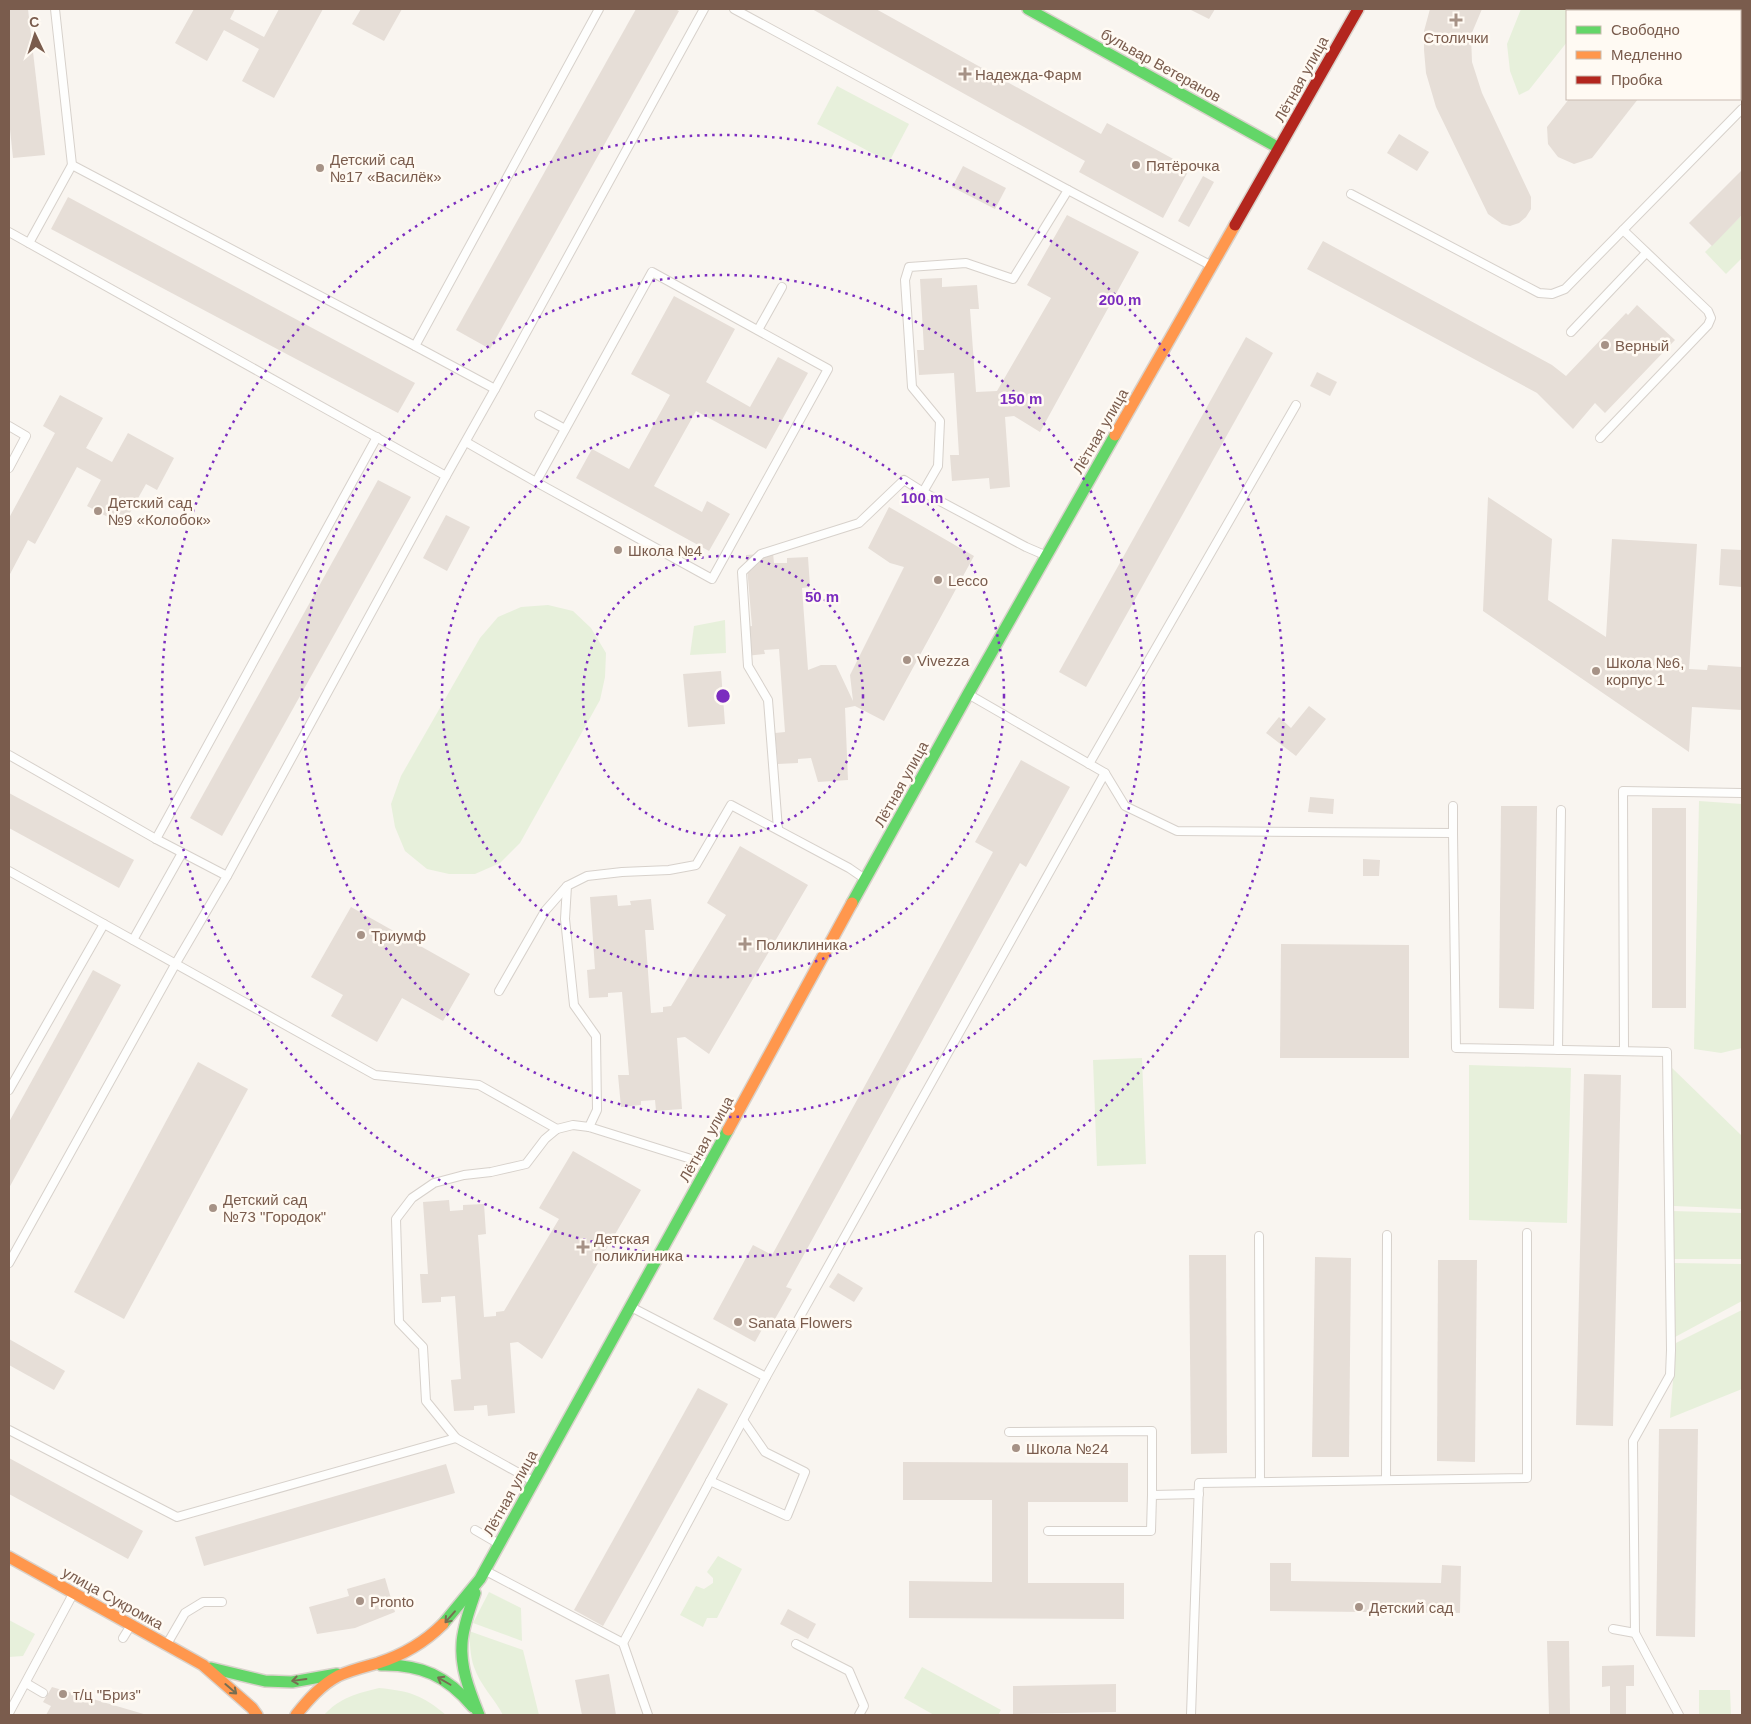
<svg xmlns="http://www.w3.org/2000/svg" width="1751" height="1724" font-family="Arial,sans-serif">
<rect width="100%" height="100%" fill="#f9f5f0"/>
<g fill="#e7f0db">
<path d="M1521 9H1590L1588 11H1567V42L1529 90 1519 95 1510 71 1507 44Z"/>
<path d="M837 86 909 124 889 162 817 124Z"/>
<path d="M1742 215V258L1726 274 1705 252Z"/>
<path d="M548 605 573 611 591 628 606 653 605 677 600 700 520 843 500 863 475 874H449L427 869 405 851 395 827 391 804 401 776 480 638 498 617 521 607Z"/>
<path d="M725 620 726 653 690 655 694 626Z"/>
<path d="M1699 801 1742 804V1048L1721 1053 1694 1049Z"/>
<path d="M1142 1058 1146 1164 1097 1166 1093 1060Z"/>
<path d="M1469 1065 1571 1068 1567 1223 1469 1220Z"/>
<path d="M1671 1067 1742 1136V1209L1674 1206Z"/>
<path d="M1672 1211 1742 1213V1259H1672Z"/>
<path d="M1673 1263 1742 1264V1301L1675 1337Z"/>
<path d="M1742 1310V1389L1670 1418 1676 1343Z"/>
<path d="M718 1556 742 1569 717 1618H707L703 1627 680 1615 696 1586 704 1589 713 1583V1578L707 1572Z"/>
<path d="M489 1592 521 1608 522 1641 473 1623Z"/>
<path d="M9 1620 35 1634 23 1656 9 1657Z"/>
<path d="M469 1631 523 1650 539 1715H503C494 1698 480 1685 474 1667 470 1656 470 1642 469 1631Z"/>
<path d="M922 1667 1001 1710 998 1715H934L904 1698Z"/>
<path d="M379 1688C410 1691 422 1695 446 1715H324C339 1698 358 1693 379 1688Z"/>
<path d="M1699 1690H1730L1731 1715H1699Z"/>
</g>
<g fill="#e6ded7">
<path d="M9 9H28L45 155 13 158 9 120Z"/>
<path d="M194 9H235L230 19 264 37 279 9H323L274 98 242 81 259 49 224 30 207 61 175 43Z"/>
<path d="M361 9H402L384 41 352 24Z"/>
<path d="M636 9H675L679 11 490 349 456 330Z"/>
<path d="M812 9H876L1101 134 1107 123 1190 168 1163 218 1079 172 1085 161Z"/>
<path d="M1189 9H1215L1209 19Z"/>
<path d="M1430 9H1482L1471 35 1472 62 1482 93 1531 197V209L1526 217 1519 223 1510 226 1502 224 1488 214 1436 107 1426 73 1424 50V31Z"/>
<path d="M1647 9H1693L1691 11H1648Z"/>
<path d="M1569 99H1638L1592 158 1574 164 1558 157 1548 144 1547 127Z"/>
<path d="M1399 134 1429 152 1417 171 1387 153Z"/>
<path d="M963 166 1006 188 995 209 952 187Z"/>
<path d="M1742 170V215L1712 246 1689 223Z"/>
<path d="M1203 176 1214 182 1189 227 1178 221Z"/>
<path d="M68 197 415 383 398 413 51 229Z"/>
<path d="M1067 215 1139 252 1040 432 1014 416 1005 417 1010 487 990 489 989 478 952 481 950 455H959L954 373 919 375 917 350H924L920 279 942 278V287L977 285 979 309H970L976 392 997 391 1051 298 1027 285Z"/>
<path d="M1323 241 1552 365 1566 376 1626 313 1628 315 1637 305 1675 340 1605 413 1595 403 1573 429 1537 393 1307 269Z"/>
<path d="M674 296 735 329 706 382 750 407 778 357 808 373 766 449 696 411 654 486 702 512 707 501 730 514 709 551 576 478 592 449 629 469 670 395 631 374Z"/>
<path d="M1246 337 1273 353 1086 687 1059 672Z"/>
<path d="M1317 372 1337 382 1330 396 1310 386Z"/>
<path d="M60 395 103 418 86 448 112 462 128 433 174 458 157 490 146 484 123 525 87 506 101 480 77 467 35 544 28 540 9 576V518L55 433 43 426Z"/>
<path d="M378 480 411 497 222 836 190 818Z"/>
<path d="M1488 497 1552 539 1548 600 1606 637 1612 539 1697 544 1689 669 1707 670 1708 665 1742 667V710L1692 707 1689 752 1483 611Z"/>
<path d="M889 507 974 556 884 721 855 706 845 708 848 780 818 782 811 758 798 759V763L778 764 775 733 785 732 779 649 764 650 765 654 746 656 743 627 752 626 746 555 773 553 774 563H787V558L808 557 810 587 802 588 808 670 821 665H836L853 701 850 675 904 567 890 563 868 548Z"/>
<path d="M446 515 470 527 447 571 423 558Z"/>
<path d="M1721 549 1742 550V587L1719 585Z"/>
<path d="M721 671 725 724 688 727 683 674Z"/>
<path d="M1309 706 1326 719 1296 756 1266 733 1279 717 1291 728Z"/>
<path d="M1021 760 1070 787 1026 867 1020 863 786 1287 792 1289 771 1326 766 1322 755 1342 713 1319 753 1245 772 1255 993 852 975 842Z"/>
<path d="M9 793 134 860 119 888 9 828Z"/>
<path d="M1310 797 1334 799 1333 814 1308 812Z"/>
<path d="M1501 806H1537L1534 1009 1499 1008Z"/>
<rect x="1652" y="808" width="34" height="200"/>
<path d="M740 846 808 885 709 1054 685 1037 677 1038 682 1109 656 1111 655 1100 641 1101V1105L621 1107 618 1075H629L622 992 608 993V997L589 998 587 970 595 969 590 897 617 895 618 906 631 905 630 901 651 899 654 930H645L651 1013 663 1012V1007L671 1006 726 915 707 903Z"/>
<path d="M1363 859 1380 860 1379 876H1363Z"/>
<path d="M351 907 470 974 443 1021 402 998 377 1042 331 1016 343 995 311 977Z"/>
<path d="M1281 944 1409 945V1058H1280Z"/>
<path d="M93 970 121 985 9 1188V1122Z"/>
<path d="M198 1062 248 1089 124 1319 74 1292Z"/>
<path d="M1584 1074 1621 1075 1613 1426 1576 1425Z"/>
<path d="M573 1151 641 1190 542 1359 518 1342 510 1343 515 1413 488 1416 487 1405 474 1406V1410L454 1411 451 1380 461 1379 455 1296 441 1297V1302L422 1303 420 1274H428L423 1202 449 1200 450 1211 463 1210V1205L484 1204 486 1234 478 1235 484 1317 496 1316V1312L504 1311 559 1219 539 1208Z"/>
<path d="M1189 1255H1226L1227 1453 1191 1454Z"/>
<path d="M1315 1257 1351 1258 1349 1457H1312Z"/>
<path d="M1438 1260H1477L1475 1462 1437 1461Z"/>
<path d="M838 1273 863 1288 854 1302 829 1287Z"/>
<path d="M9 1339 65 1371 54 1390 9 1365Z"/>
<path d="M698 1388 728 1404 603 1626 574 1610Z"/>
<path d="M1659 1429H1698L1695 1637 1656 1636Z"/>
<path d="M9 1458 143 1531 128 1559 9 1494Z"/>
<path d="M903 1462 1128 1463V1502H1028V1583H1124V1619L909 1618V1581L992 1582V1500H903Z"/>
<path d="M446 1464 455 1493 204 1566 195 1537Z"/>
<path d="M1270 1563H1291V1581L1441 1583 1442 1565 1461 1566 1460 1613 1270 1611Z"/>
<path d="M385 1578 395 1612 355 1628 317 1634 309 1607 349 1596 347 1589Z"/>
<path d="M788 1609 816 1624 808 1639 780 1624Z"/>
<path d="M1547 1641H1569L1570 1715H1549Z"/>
<path d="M1634 1665V1686H1626V1715H1610V1686L1602 1687V1666Z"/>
<path d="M609 1674 616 1715H582L575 1680Z"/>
<path d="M1116 1684V1712L1013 1714V1686Z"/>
<path d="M52 1687 147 1715H46L51 1706 43 1702Z"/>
</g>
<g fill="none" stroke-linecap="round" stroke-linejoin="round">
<g stroke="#d7d1cb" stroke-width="10">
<g id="lane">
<path d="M55 9 72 165 415 346 599 9"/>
<path d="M734 9 1068 190"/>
<path d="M1351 194 1539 293 1552 294 1565 289 1742 109"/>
<path d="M9 232 446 476 227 876 176 963 9 1263"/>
<path d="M29 243 72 165"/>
<path d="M758 330 782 287"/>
<path d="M1571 332 1646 253"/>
<path d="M415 346 495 389 704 9"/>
<path d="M539 415 565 429"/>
<path d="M9 426 26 436 9 468"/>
<path d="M1600 438 1708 325 1711 318 1708 311 1623 230"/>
<path d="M466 442 536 482 712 579 828 369 652 272 536 482"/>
<path d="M446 476 495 389"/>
<path d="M923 492 938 466 940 421 912 387 905 280 909 267 966 263 1013 279 1068 190 1210 265"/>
<path d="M968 694 1105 773 1125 806 1177 831 1453 833V806"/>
<path d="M9 755 156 839 227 876"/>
<path d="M1089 764 1296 405"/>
<path d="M778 829 768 700 748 666 742 572 761 554 859 523 904 480 923 492 1026 547 1047 556"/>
<path d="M1453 833 1456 1048 1667 1052 1671 1350 1670 1375 1633 1441 1635 1633 1679 1715"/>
<path d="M156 839 377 437"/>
<path d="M9 871 375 1075 479 1085 557 1129"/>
<path d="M133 940 182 853"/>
<path d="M499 991 545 911 567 886"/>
<path d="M1558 1050 1561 810"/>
<path d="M1624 1051 1623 791 1742 793"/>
<path d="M9 1090 104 924"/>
<path d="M589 1127 597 1110 596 1036 574 1005 565 919 567 886 587 876 622 872 669 870 696 865 731 805 849 868 865 879"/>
<path d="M1259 1236 1260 1482"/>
<path d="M631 1307 766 1377"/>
<path d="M9 1430 177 1517 456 1438"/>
<path d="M1009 1432 1152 1431V1495"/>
<path d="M1386 1480 1387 1235"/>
<path d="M533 1481 456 1438 426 1401 423 1347 399 1322 396 1219 412 1198 434 1183 464 1175 491 1172 526 1164 545 1139 557 1129 573 1125 589 1127 707 1164"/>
<path d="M710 1481 787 1516 805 1472 765 1452 743 1420"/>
<path d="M475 1530 499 1544"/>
<path d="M1048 1531H1151L1152 1495 1199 1494"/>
<path d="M486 1571 623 1643 648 1715"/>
<path d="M1613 1629 1635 1633"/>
<path d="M123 1638 131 1625"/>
<path d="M623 1643 766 1377 1105 773"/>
<path d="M167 1644 185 1613 203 1602H222"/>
<path d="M796 1644 849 1671 864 1706 859 1715"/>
<path d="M26 1683 43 1693"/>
<path d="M9 1713 73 1594"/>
<path d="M1191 1715 1199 1483 1527 1478V1233"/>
</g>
</g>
<g stroke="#d9d2cb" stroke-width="14">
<g id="fast">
<path d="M1028 9 1279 148"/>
<path d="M852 903 968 694 1115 435"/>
<path d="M475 1593C470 1609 463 1626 462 1643 460 1668 470 1692 479 1715"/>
<path d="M443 1624 480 1579 728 1130"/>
<path d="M381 1665C421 1664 447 1676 473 1707"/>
<path d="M211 1668 265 1681 292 1682 337 1674"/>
</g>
</g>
<g stroke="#d9d2cb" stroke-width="14">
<g id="slow">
<path d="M1115 435 1235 225"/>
<path d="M728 1130 852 903"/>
<path d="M9 1557 203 1665 252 1708 257 1715"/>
<path d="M296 1715C308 1700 321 1685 338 1676 351 1670 364 1667 378 1663 403 1655 424 1643 443 1624"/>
</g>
</g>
<g stroke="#d9d2cb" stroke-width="14">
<path id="jam" d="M1235 225 1358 9"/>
</g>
<use href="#lane" stroke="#fefefd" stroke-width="8"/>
<use href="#fast" stroke="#63d668" stroke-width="11"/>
<use href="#slow" stroke="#ff974d" stroke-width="11"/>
<use href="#jam" stroke="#b3261e" stroke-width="11"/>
</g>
<defs><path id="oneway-shaft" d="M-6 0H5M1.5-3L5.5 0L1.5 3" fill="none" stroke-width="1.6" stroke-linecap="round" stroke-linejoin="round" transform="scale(1.25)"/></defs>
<g stroke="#776e51">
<use href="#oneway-shaft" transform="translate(450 1617) rotate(131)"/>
<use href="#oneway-shaft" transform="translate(299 1680) rotate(172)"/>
<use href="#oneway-shaft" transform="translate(444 1681) rotate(-150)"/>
<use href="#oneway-shaft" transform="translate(231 1689) rotate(41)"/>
</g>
<g fill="none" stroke="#7b2cbf" stroke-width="2.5" stroke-dasharray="2.5 5">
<circle cx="723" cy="696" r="140"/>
<circle cx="723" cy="696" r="281"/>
<circle cx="723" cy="696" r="421"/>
<circle cx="723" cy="696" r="561"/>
</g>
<g fill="#a69286" stroke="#fffaf3" stroke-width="2">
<path d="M1453.5 12.5h5v5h5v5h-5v5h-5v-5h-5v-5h5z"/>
<path d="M962.5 66.5h5v5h5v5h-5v5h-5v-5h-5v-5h5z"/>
<circle cx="1136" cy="165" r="5"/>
<circle cx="320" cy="168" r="5"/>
<circle cx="1605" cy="345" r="5"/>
<circle cx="98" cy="511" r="5"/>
<circle cx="618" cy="550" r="5"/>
<circle cx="938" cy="580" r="5"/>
<circle cx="907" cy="660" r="5"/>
<circle cx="1596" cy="671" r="5"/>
<circle cx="361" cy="935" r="5"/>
<path d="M742.5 936.5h5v5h5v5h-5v5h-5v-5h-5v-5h5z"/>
<circle cx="213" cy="1208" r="5"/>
<path d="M580.5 1239.5h5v5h5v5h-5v5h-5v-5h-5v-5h5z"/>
<circle cx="738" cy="1322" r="5"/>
<circle cx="1016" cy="1448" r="5"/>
<circle cx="360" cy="1601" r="5"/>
<circle cx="1359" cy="1607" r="5"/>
<circle cx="63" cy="1694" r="5"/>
</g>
<g text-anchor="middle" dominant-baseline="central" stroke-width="5" stroke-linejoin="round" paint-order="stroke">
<g font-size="15" fill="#7a5c4d" stroke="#fffaf3" text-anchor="start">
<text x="1456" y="37" text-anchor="middle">Столички</text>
<text x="975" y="74">Надежда-Фарм</text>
<text x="330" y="159">Детский сад<tspan x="330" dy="17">№17 «Василёк»</tspan></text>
<text x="1146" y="165">Пятёрочка</text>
<text x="1615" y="345">Верный</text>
<text x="108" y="502">Детский сад<tspan x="108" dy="17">№9 «Колобок»</tspan></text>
<text x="628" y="550">Школа №4</text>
<text x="948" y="580">Lecco</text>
<text x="917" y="660">Vivezza</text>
<text x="1606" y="662">Школа №6,<tspan x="1606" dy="17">корпус 1</tspan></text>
<text x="371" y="935">Триумф</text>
<text x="756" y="944">Поликлиника</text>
<text x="223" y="1199">Детский сад<tspan x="223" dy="17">№73 "Городок"</tspan></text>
<text x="594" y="1238">Детская<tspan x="594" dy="17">поликлиника</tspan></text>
<text x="748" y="1322">Sanata Flowers</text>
<text x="1026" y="1448">Школа №24</text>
<text x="370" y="1601">Pronto</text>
<text x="1369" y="1607">Детский сад</text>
<text x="73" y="1694">т/ц "Бриз"</text>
</g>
<g font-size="15" fill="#7a5c4d" stroke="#fffaf3">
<text transform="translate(1161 65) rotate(29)">бульвар Ветеранов</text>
<text transform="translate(1301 79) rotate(-61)">Лётная улица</text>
<text transform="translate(1100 431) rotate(-60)">Лётная улица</text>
<text transform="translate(901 784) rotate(-61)">Лётная улица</text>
<text transform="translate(706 1139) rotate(-61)">Лётная улица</text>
<text transform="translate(510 1493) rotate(-61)">Лётная улица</text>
<text transform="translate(113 1598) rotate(29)">улица Сукромка</text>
</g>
</g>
<circle cx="723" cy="696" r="8" fill="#7b2cbf" stroke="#fffaf3" stroke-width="2.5"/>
<g font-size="15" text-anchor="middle" font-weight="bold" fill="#7b2cbf" stroke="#fffaf3" stroke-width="5" stroke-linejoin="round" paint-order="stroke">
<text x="1120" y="305">200 m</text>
<text x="1021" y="404">150 m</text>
<text x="922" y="503">100 m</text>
<text x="822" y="602">50 m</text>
</g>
<rect width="1751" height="1724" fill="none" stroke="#7a5c4d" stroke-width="20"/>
<rect x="1566" y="10" width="175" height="90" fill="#fffaf3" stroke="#cabbb1"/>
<rect x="1576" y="26" width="25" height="8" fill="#63d668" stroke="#cabbb1"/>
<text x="1611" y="35" font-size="15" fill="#7a5c4d">Свободно</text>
<rect x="1576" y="51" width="25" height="8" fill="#ff974d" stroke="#cabbb1"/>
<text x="1611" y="60" font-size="15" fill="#7a5c4d">Медленно</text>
<rect x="1576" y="76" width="25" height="8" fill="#b3261e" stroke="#cabbb1"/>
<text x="1611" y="85" font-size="15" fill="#7a5c4d">Пробка</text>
<g transform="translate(35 35) rotate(356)" stroke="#fffaf3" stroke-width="4" paint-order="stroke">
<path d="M0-4L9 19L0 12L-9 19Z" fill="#7a5c4d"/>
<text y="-8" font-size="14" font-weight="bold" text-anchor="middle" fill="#7a5c4d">С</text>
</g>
</svg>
